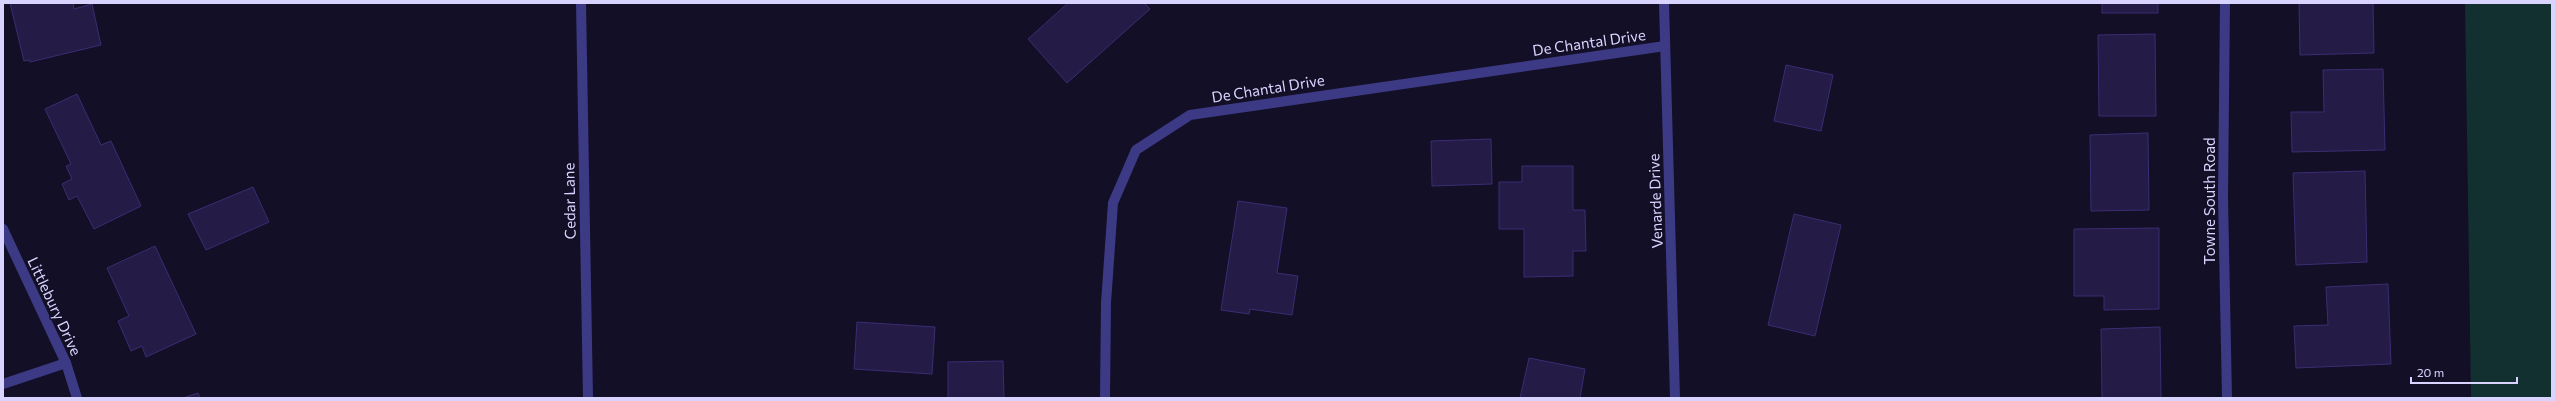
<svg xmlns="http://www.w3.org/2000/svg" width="2555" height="401" font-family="Commissioner,sans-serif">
<rect width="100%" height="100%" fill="#130f26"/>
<path fill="#12302f" d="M2465 3H2552V398H2471Z"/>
<g fill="#241b47" stroke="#3b2d73">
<path d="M10 3H73L74 9 92 4 101 45 30 62 29 60 24 61Z"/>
<path d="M1068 3H1144L1150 9 1067 83 1028 39Z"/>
<rect x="2102" y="3" width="56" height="10"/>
<path d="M2299 3H2373L2374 53 2300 55Z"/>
<path d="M2155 34 2156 116H2099L2098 35Z"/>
<path d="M1786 65 1833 75 1821 131 1774 121Z"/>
<path d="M2383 69 2385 150 2292 152 2291 112H2324L2323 70Z"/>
<path d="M77 94 101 145 111 141 141 206 94 229 77 196 69 200 62 184 72 179 66 166 71 164 45 109Z"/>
<path d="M2148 133 2149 210 2091 211 2090 135Z"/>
<path d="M1491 139 1492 184 1432 186 1431 141Z"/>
<path d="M1522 166H1573V210H1585L1586 251H1573V276L1524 277V229H1499V182H1522Z"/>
<path d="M2365 171 2367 262 2296 265 2293 173Z"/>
<path d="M253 187 269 222 206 250 188 214Z"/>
<path d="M1238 201 1287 208 1277 273 1298 276 1292 315 1250 309 1249 314 1221 310Z"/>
<path d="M1794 214 1841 225 1815 336 1768 325Z"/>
<path d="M2159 228V309L2104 310V296H2074V229Z"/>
<path d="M155 246 196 334 146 357 142 346 131 351 118 321 129 316 107 268Z"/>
<path d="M2388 284 2391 364 2296 368 2294 326 2328 325 2326 287Z"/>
<path d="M857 322 935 327 932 374 854 369Z"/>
<path d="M2160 327 2161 398H2102L2101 329Z"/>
<path d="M1529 358 1585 369 1580 398H1520Z"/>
<path d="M1003 361 1004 398H948V362Z"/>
<path d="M198 393 200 398H183Z"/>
</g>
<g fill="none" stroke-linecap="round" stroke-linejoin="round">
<g stroke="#3d3a85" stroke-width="10">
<path d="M581 3 588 398"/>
<path d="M1664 3 1675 398"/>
<path d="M2225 3 2223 197 2227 398"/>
<path d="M3 229 66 363 77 398"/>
<path d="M3 384 66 363"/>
<path d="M1105 398 1106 303 1113 203 1136 150 1190 115 1665 46"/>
</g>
</g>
<g text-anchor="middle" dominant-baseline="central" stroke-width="3" stroke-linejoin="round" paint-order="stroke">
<g font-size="15" fill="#d9d4ff" stroke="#130f26">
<text transform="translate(1589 42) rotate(-8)">De Chantal Drive</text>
<text transform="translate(1268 88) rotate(-9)">De Chantal Drive</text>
<text transform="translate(569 201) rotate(-91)">Cedar Lane</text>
<text transform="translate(1655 201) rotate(-92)">Venarde Drive</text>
<text transform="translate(2209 201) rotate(-90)">Towne South Road</text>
<text transform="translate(55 306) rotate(65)">Littlebury Drive</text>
</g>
</g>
<rect width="2555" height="401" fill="none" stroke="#d9d4ff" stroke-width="8"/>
<path d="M2411 377v6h106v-6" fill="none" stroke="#d9d4ff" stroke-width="2"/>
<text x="2417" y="377" font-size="12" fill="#d9d4ff" stroke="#130f26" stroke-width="3" paint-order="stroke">20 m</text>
</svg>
